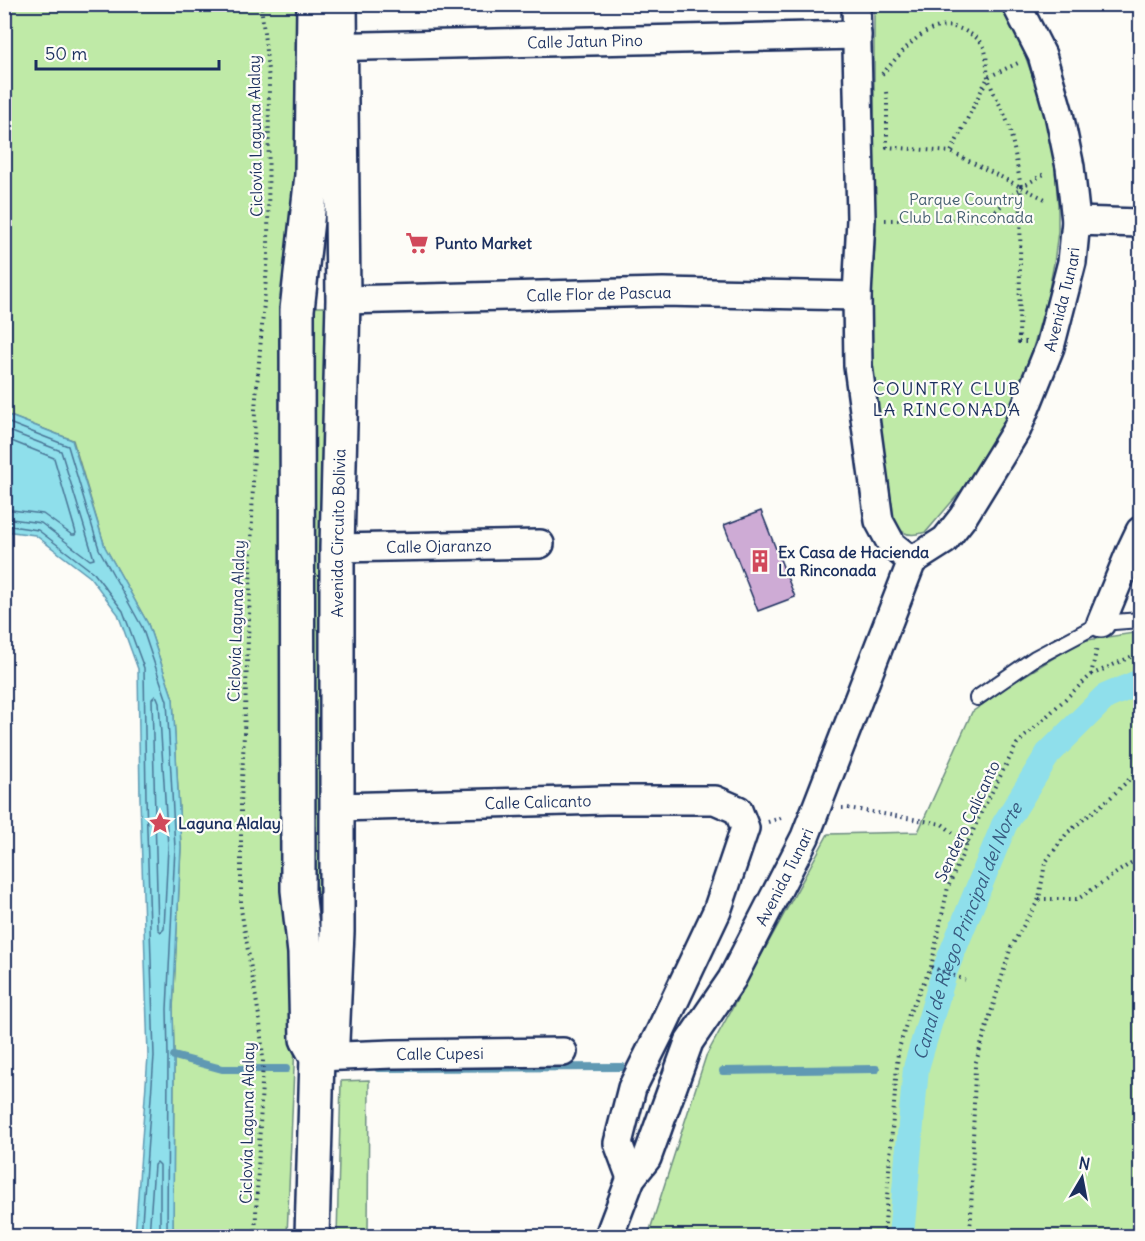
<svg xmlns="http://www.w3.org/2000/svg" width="1145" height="1241" font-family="Delius,sans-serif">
<rect width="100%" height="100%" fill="#fdfcf7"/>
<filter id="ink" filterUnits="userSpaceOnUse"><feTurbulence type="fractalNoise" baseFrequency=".0167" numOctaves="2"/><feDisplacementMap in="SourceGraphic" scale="12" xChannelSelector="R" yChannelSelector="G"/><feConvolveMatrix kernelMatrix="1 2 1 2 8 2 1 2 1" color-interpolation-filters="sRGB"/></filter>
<g filter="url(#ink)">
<g fill="#bfeaa7" stroke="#6d8c82" stroke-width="1.5">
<path d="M4 5H298L296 1019 287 1236H173L174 1056 173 1009 181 847 173 699 148 624 105 547 73 440 5 414Z"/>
<path d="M874 5H1004L1018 28 1026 58 1043 106 1049 135 1055 168 1058 205V231L1054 263 1048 295 1031 355 1012 409 980 466 961 491 926 532C905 539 896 531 890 512L868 346 876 230 874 218Z"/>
<path d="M310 307H326L324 446 326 921 312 920Z"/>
<path d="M1140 632V1236H648L706 1056 828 834 918 832 972 712 1011 684 1081 641Z"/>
<path d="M369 1080 368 1236H337L341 1081Z"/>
</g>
<path fill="#8fdfeb" stroke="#6199b3" stroke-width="1.5" d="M5 414 72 440 105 547 148 624 173 699 181 847 173 1009 174 1056 173 1236H135L148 1056 140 798 138 669 118 614 90 577 35 535 5 531Z"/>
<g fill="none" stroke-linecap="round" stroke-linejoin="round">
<g stroke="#497596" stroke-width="1.5">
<path d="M4 421 68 446 99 549 142 627 167 701 175 848 167 1009 168 1056 167 1236"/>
<path d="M4 429 61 451 94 559 90 560 41 523 4 518"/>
<path d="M4 438 54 458 76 533 75 535H72L43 514 4 509"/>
<path d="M4 525 38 530 94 573 123 611 144 668 146 798 154 1056 141 1236"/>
<path d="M155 696 157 697 159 702 168 847 164 929 161 932 158 929 152 699Z"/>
<path d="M149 1236 154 1165 157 1162 160 1165V1236"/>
</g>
<g stroke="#6199b3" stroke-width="8">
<path d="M174 1056 222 1069H286"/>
<path d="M378 1068 622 1067"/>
<path d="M723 1071 876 1069"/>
</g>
<path stroke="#8fdfeb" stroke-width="26" id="s1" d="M901 1236 916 1068 945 970 1004 825 1048 754 1105 697 1140 682"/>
</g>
<path fill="#ceabd5" stroke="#1b2f5e" stroke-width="1.5" d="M761 511 795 597 758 611 724 525Z"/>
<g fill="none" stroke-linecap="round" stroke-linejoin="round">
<g stroke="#1b2f5e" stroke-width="18">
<path id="lane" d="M977 698 1035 658 1101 623 1140 620"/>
</g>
<g stroke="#1b2f5e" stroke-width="32">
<g id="street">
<path d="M856 4 861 219 857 296 858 366 879 521 892 545 912 561"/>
<path id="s2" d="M321 47 857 35"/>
<path d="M1076 221 1140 223"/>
<path id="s3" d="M343 300 663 292 857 296"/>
<path id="s4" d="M337 548 540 544"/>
<path d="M1101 623 1131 550 1140 531"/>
<path id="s5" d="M337 807 606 800H715L738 810 745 828 717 911 659 1034 632 1088 618 1143 631 1178"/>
<path id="s6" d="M317 1057 393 1054 563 1052"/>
<path id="s7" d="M609 1236 631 1178 647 1158 689 1042 732 979 805 837 912 561 945 540 963 517 1017 429 1050 347 1072 262 1076 221 1070 167 1059 114 1042 55 1016 4"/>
</g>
</g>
<g stroke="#1b2f5e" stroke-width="38">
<g id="primary">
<path id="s8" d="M317 1057 332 1041 337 932V548L343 300 340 4"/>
<path d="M312 1236 317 1057 307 1039 305 953 298 890 297 310 312 175 314 4"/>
</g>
</g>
<g stroke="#1b2f5e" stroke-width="4" stroke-dasharray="1.5 4.5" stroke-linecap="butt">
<path d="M882 74C904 51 929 13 965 31 972 35 979 38 983 45 988 56 986 66 988 77 992 93 1003 108 1008 124 1014 144 1017 166 1021 187L951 152"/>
<path d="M886 92 887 99V147L951 152 988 77 1018 63"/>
<path d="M885 220H986L1021 187 1047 200"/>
<path d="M1026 342H1019L1021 187 1046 173"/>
<path d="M1091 675 1097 647"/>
<path d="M842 808H848L942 824 967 844"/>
<path d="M768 822 784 817"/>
<path d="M1039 899H1078L1131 863 1140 859"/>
<path d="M931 967 965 980"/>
<path d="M255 1236 263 1060 260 1022 241 909V804L250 592 255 409 268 255 269 80 261 4"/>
<path d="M884 1236 898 1052 909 1014 931 967 948 887 967 844 981 813 1017 744 1091 675 1135 655H1140"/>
<path d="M969 1236 971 1218 975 1065 1011 947 1039 899 1045 863 1067 833 1110 798 1140 769"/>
</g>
<use href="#lane" stroke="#fdfcf7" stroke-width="14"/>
<use href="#street" stroke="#fdfcf7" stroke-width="27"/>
<use href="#primary" stroke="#fdfcf7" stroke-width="33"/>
</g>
</g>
<defs>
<g id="supermarket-bare" transform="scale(1.8)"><path d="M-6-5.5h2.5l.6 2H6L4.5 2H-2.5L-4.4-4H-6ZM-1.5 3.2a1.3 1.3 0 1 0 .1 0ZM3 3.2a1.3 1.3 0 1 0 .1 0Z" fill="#d1495b" stroke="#fdfcf7" stroke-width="2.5" paint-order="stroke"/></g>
<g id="building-bare" transform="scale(1.8)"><path d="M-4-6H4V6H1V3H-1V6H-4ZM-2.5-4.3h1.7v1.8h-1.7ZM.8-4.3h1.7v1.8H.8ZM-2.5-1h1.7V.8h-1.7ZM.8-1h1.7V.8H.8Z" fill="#d1495b" stroke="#fdfcf7" stroke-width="2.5" paint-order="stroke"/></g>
<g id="sight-bare" transform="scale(1.8)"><path d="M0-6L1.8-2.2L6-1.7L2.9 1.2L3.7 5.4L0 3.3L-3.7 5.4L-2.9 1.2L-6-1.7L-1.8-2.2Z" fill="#d1495b" stroke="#fdfcf7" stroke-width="2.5" paint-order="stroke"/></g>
</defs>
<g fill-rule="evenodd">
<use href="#supermarket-bare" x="417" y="243"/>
<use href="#building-bare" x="760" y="561"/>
<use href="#sight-bare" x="160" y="823"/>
</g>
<g text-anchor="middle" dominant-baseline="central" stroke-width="4.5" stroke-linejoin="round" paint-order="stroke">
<g font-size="16" fill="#1b2f5e" stroke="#fdfcf7">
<text stroke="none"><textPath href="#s2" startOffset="264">Calle Jatun Pino</textPath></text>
<text transform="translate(255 136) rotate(-91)">Ciclovía Laguna Alalay</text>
<text stroke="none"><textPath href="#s3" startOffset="256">Calle Flor de Pascua</textPath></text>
<text stroke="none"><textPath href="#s7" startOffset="1052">Avenida Tunari</textPath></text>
<text stroke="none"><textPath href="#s8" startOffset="530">Avenida Circuito Bolivia</textPath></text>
<text stroke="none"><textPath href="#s4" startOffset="102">Calle Ojaranzo</textPath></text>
<text transform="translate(236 621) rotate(-88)">Ciclovía Laguna Alalay</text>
<text stroke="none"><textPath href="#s5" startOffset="201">Calle Calicanto</textPath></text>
<text transform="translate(967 821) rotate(-65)">Sendero Calicanto</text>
<text stroke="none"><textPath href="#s7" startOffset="402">Avenida Tunari</textPath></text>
<text stroke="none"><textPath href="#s6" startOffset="123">Calle Cupesi</textPath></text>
<text transform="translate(247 1123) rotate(-89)">Ciclovía Laguna Alalay</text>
</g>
<g font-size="16" fill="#445e70" stroke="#fdfcf7">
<text x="966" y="199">Parque Country<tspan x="966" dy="18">Club La Rinconada</tspan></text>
</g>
<g font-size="16" font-weight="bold" fill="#1b2f5e" stroke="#fdfcf7" text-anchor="start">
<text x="435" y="243">Punto Market</text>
<text x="778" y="552">Ex Casa de Hacienda<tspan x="778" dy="18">La Rinconada</tspan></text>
<text x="178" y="823">Laguna Alalay</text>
</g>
<g font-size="18" letter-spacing="1.5" fill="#1b2f5e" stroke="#fdfcf7">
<text x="947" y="388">COUNTRY CLUB<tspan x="947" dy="21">LA RINCONADA</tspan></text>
</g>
<g font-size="18" font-style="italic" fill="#385b81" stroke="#fdfcf7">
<text stroke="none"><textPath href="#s1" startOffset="315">Canal de Riego Principal del Norte</textPath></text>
</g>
</g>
<rect width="1145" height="1241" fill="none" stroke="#fdfcf7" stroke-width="24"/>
<rect x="12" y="12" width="1121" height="1217" fill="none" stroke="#1b2f5e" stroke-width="2" filter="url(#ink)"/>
<g transform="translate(1082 1178) rotate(10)" stroke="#fdfcf7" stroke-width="4.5" paint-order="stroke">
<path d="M0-4.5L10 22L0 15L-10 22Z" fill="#1b2f5e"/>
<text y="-9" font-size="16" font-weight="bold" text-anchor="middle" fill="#1b2f5e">N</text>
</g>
<path d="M36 60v9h183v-9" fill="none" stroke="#1b2f5e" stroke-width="3"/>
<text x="45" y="60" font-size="18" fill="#1b2f5e" stroke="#fdfcf7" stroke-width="4.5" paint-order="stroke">50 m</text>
</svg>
